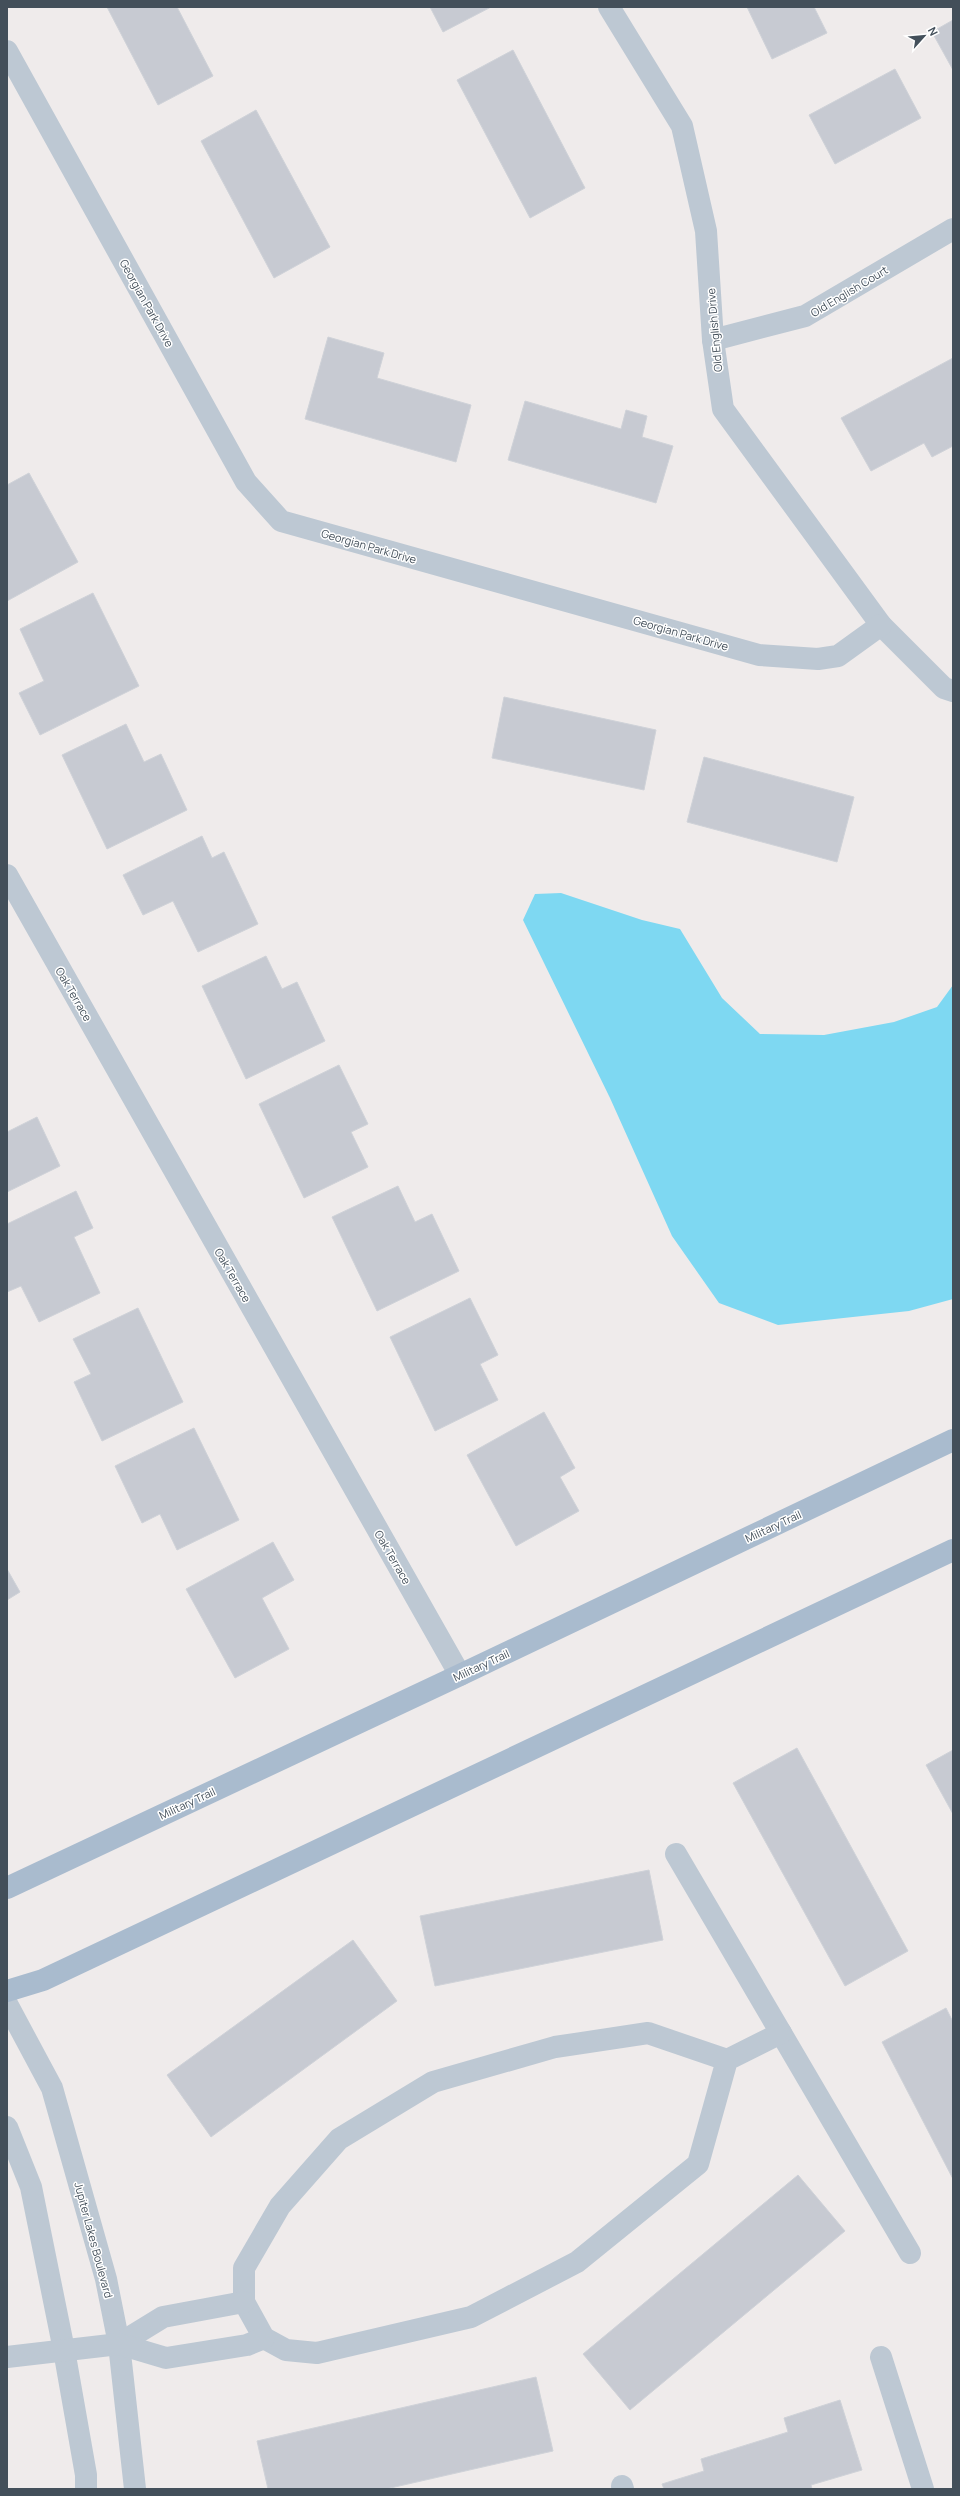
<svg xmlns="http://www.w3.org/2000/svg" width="960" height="2496" font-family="Manrope,sans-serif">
<rect width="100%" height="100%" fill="#efebeb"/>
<path fill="#7ed8f2" d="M561 893 642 920 680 929 722 998 760 1034 824 1035 894 1022 937 1007 953 985V1299L909 1311 778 1325 719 1303 672 1236 610 1098 523 920 535 894Z"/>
<g fill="#c7cad2" stroke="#cfd2d8">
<path d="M107 7H177L213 76 158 105Z"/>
<path d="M430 7H491L443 32Z"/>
<path d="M747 7H814L827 33 772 59Z"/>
<path d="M953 20V70L932 32Z"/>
<path d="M513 50 585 188 530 218 457 80Z"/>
<path d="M895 69 921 118 835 164 809 115Z"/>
<path d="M256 110 330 247 274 278 201 141Z"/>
<path d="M328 337 384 353 377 378 471 405 456 462 305 419Z"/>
<path d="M953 358V446L932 457 924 443 871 471 841 418Z"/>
<path d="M525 401 621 429 626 410 647 416 642 437 673 446 656 503 508 460Z"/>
<path d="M29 473 78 562 7 601V485Z"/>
<path d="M93 593 139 686 40 735 19 693 44 681 20 629Z"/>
<path d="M504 697 656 730 644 790 492 758Z"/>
<path d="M126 724 144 762 161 754 187 810 107 849 62 755Z"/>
<path d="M704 757 854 797 837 862 687 822Z"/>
<path d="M202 836 212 858 224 852 258 924 198 952 173 901 143 915 123 875Z"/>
<path d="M266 956 282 989 297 982 325 1041 246 1079 202 986Z"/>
<path d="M339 1065 368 1124 351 1132 368 1167 304 1198 259 1104Z"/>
<path d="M37 1117 60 1166 7 1192V1132Z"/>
<path d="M398 1186 415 1222 432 1214 459 1271 377 1311 332 1217Z"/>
<path d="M76 1191 93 1228 74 1237 100 1293 39 1322 21 1286 7 1292V1224Z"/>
<path d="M470 1298 498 1355 480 1364 498 1400 435 1431 390 1337Z"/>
<path d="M138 1308 183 1402 102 1441 74 1382 91 1374 73 1339Z"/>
<path d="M544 1412 575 1468 560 1477 579 1511 516 1546 467 1455Z"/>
<path d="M194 1428 239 1520 177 1550 160 1514 142 1523 115 1466Z"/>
<path d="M273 1542 294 1580 262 1598 289 1649 235 1678 186 1589Z"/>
<path d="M7 1569 20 1592 7 1600Z"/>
<path d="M797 1748 908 1951 845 1986 733 1783Z"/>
<path d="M953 1750V1814L926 1765Z"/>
<path d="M649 1870 663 1940 435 1986 420 1916Z"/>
<path d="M353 1940 397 2001 211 2137 167 2075Z"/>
<path d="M946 2008 953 2022V2179L882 2042Z"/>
<path d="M798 2175 845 2231 630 2410 583 2354Z"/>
<path d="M536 2377 553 2451 386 2489H268L257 2441Z"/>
<path d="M840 2400 862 2470 811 2485 812 2489H664L662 2484 704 2471 701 2459 788 2432 784 2418Z"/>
</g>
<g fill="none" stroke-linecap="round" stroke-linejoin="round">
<g stroke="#bdc8d3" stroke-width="22">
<path d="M609 7 682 126 706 231 713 340 723 409 881 625 944 688 953 691"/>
<path d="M7 51 246 482 281 521 759 655 818 659 838 656 881 625"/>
<path d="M713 340 805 316 953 229"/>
<path d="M7 875 460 1675"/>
<path d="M676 1854 910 2253"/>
<path d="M7 2004 52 2088 106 2279 119 2344 135 2489"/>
<path d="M727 2060 698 2164 577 2262 471 2317 317 2353 286 2350 264 2338 244 2302V2268L280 2206 339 2139 433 2082 555 2047 648 2033 727 2060 781 2033"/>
<path d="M7 2127 31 2187 64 2350 86 2475V2489"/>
<path d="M119 2344 163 2317 244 2302"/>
<path d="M7 2357 119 2344 166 2358 247 2345 264 2338"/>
<path d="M881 2357 923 2489"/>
<path d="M622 2486 623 2489"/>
</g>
<g stroke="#a9bbce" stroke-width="22">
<path d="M7 1888 460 1675 953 1440"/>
<path d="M7 1991 43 1980 953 1550"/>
</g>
</g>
<g text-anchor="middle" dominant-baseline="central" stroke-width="3" stroke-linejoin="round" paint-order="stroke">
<g font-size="11" fill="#434f5a" stroke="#fff">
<text transform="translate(849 291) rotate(-31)">Old English Court</text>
<text transform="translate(147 303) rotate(61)">Georgian Park Drive</text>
<text transform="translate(714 330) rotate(-95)">Old English Drive</text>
<text transform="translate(369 546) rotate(16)">Georgian Park Drive</text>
<text transform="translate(681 633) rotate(16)">Georgian Park Drive</text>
<text transform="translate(74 994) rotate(60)">Oak Terrace</text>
<text transform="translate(233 1275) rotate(60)">Oak Terrace</text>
<text transform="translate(773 1526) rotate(-25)">Military Trail</text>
<text transform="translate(393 1557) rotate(60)">Oak Terrace</text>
<text transform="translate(481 1665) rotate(-25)">Military Trail</text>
<text transform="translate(187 1803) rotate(-25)">Military Trail</text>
<text transform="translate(94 2240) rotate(75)">Jupiter Lakes Boulevard</text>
</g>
</g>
<rect width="960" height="2496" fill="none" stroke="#434f5a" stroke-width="16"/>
<g transform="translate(924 36) rotate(63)" stroke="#ffffff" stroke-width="3" paint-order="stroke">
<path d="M0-3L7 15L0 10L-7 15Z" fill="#434f5a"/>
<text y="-6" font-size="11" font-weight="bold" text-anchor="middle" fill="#434f5a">N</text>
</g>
</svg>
